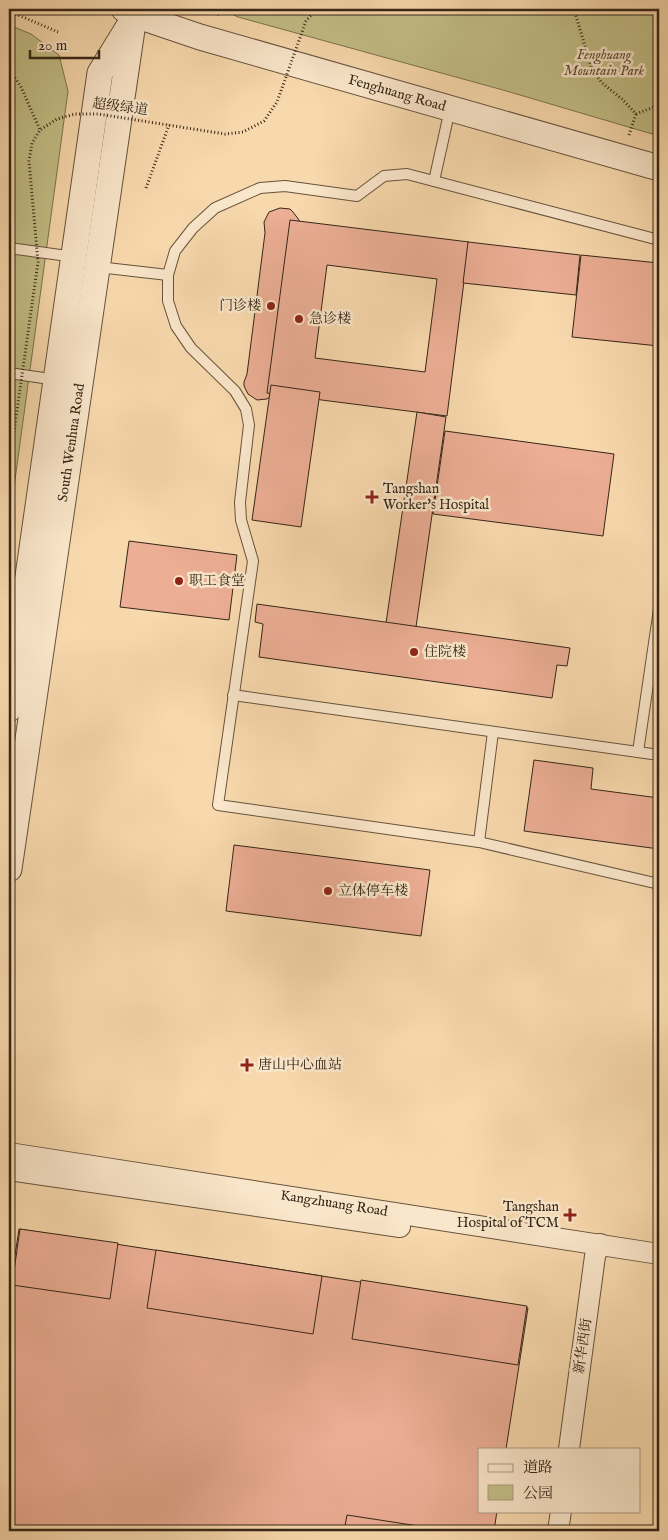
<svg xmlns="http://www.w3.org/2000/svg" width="668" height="1540" font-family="'IM FELL English','Noto Serif SC',serif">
<rect width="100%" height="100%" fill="#f8d9ad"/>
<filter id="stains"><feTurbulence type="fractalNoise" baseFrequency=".004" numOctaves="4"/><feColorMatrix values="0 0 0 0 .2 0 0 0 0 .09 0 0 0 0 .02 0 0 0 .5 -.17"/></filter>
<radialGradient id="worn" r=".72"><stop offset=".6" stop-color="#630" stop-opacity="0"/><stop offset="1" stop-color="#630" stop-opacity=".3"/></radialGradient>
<g fill="#c3be86" stroke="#7c724e">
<path d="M221 9H659V136L503 90 238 17Z"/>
<path d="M9 25 31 34 59 55 68 91 9 524Z"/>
</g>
<g fill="#ecae95" stroke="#352617" fill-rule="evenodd">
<path d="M280 208 290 209 293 212 299 220 300 226 295 237 276 378 277 386 274 394 267 399 257 400 248 394 244 386V382L247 374 265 233 264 222 269 212Z"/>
<path d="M290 220 469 242 447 416 267 393ZM327 265 437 279 425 372 315 358Z"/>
<path d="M468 242 580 255 576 295 463 283Z"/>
<path d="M581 255 659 263V346L572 337Z"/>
<path d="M271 385 320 392 301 527 252 520Z"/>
<path d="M417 412 446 417 416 627 386 623Z"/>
<path d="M445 431 614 454 603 536 433 514Z"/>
<path d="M129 541 237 555 229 620 120 607Z"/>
<path d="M257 604 570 648 567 666 557 665 552 698 259 657 263 624 255 622Z"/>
<path d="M534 760 593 768 591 789 659 798V849L524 831Z"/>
<path d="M234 845 430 870 421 936 226 911Z"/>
<path d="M19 1229 528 1308 506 1449H479V1511H497L494 1531H9V1294Z"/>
<path d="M20 1229 118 1243 110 1299 12 1285Z"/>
<path d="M156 1250 322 1276 313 1334 147 1308Z"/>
<path d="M361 1280 527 1306 518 1365 352 1339Z"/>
<path d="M347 1515 451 1531H344Z"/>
</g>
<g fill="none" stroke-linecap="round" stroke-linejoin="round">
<g stroke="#66533c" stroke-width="12">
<g id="service">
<path d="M434 181 450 109"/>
<path d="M659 240 407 174 384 176 357 196 285 186 260 188 215 208 193 228 175 251 168 275V301L176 326 191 348 235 391 246 409 249 425 240 502 241 520 253 561 218 805 479 842 659 884"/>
<path d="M9 248 75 257"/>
<path d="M98 267 168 275"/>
<path d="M9 373 57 380"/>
<path d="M233 695 659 755"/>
<path d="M638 752 659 609"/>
<path d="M479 842 493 732"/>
</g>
</g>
<g stroke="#66533c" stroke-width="22">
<g id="minor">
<path id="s1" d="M9 1153 659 1254"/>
<path d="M9 1170 400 1227"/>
<path d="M569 1449 595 1256 600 1244"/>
<path d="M558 1531 561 1511"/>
</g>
</g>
<g stroke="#66533c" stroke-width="27">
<g id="tertiary">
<path id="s2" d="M124 9 135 15 200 37 659 168"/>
<path d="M9 709 100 73 129 26"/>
<path id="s3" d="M9 869 135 9"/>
</g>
</g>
<g stroke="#352617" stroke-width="3" stroke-dasharray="1 2.5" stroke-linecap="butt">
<path d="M209 9 221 16"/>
<path d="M574 9 592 70 602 83 622 99 636 114"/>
<path d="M9 11 58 32"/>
<path d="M9 69 21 87 40 130"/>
<path d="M636 114 659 105"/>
<path d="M629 135 636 114"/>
<path d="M146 188 169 125"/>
</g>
<use href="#service" stroke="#fae6ca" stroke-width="10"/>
<use href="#minor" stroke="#fae6ca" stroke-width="20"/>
<use href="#tertiary" stroke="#fae6ca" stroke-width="25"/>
<path stroke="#352617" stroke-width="3" stroke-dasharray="1 2.5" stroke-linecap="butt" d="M9 467 38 262 29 161 32 143 40 130 57 119 75 114H98L225 134 243 132 264 121 277 102 306 21 316 9"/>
</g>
<g fill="#8f2418" stroke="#fae6ca" stroke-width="2">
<circle cx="271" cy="306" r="5"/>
<circle cx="299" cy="319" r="5"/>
<path d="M369.5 489.5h5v5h5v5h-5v5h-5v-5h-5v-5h5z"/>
<circle cx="179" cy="581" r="5"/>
<circle cx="414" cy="652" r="5"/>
<circle cx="328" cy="891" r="5"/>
<path d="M244.5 1057.5h5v5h5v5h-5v5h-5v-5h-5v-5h5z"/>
<path d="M567.5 1207.5h5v5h5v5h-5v5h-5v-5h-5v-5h5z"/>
</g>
<g text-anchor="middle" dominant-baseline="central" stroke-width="5" stroke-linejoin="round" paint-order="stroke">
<g font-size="14" font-style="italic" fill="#584c33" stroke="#fae6ca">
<text x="604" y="55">Fenghuang<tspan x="604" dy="16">Mountain Park</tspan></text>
</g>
<g font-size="14" fill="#352617" stroke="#fae6ca">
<text stroke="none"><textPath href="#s2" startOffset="286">Fenghuang Road</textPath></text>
<text transform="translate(120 107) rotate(7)">超级绿道</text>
<text stroke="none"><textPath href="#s3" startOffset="431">South Wenhua Road</textPath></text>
<text stroke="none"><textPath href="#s1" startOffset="329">Kangzhuang Road</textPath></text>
<text transform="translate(583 1346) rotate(-82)">新华西街</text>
</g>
<g font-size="14" fill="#352617" stroke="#fae6ca" text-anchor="start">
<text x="261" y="306" text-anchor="end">门诊楼</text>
<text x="309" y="319">急诊楼</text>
<text x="383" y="489">Tangshan<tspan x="383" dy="16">Worker's Hospital</tspan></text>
<text x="189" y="581">职工食堂</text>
<text x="424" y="652">住院楼</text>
<text x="338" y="891">立体停车楼</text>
<text x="258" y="1065">唐山中心血站</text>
<text x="559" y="1207" text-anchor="end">Tangshan<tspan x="559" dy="16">Hospital of TCM</tspan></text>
</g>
</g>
<rect width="668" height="1540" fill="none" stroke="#f8d9ad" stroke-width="30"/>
<rect x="10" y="10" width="648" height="1520" fill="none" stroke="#352617" stroke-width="2.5"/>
<rect x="15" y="15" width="638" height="1510" fill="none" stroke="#352617"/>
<rect x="478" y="1448" width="162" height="65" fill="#fae6ca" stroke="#ab9982"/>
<rect x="488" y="1464" width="25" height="8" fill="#fae6ca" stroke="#ab9982"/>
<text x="523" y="1472" font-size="15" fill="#352617">道路</text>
<rect x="488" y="1485" width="25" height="15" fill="#c3be86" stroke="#ab9982"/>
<text x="523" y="1498" font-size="15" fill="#352617">公园</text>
<path d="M30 50v8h69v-8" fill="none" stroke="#352617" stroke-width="2.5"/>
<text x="38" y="50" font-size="15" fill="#352617" stroke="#fae6ca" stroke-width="4" paint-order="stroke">20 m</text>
<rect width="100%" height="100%" filter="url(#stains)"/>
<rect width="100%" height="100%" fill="url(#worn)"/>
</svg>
